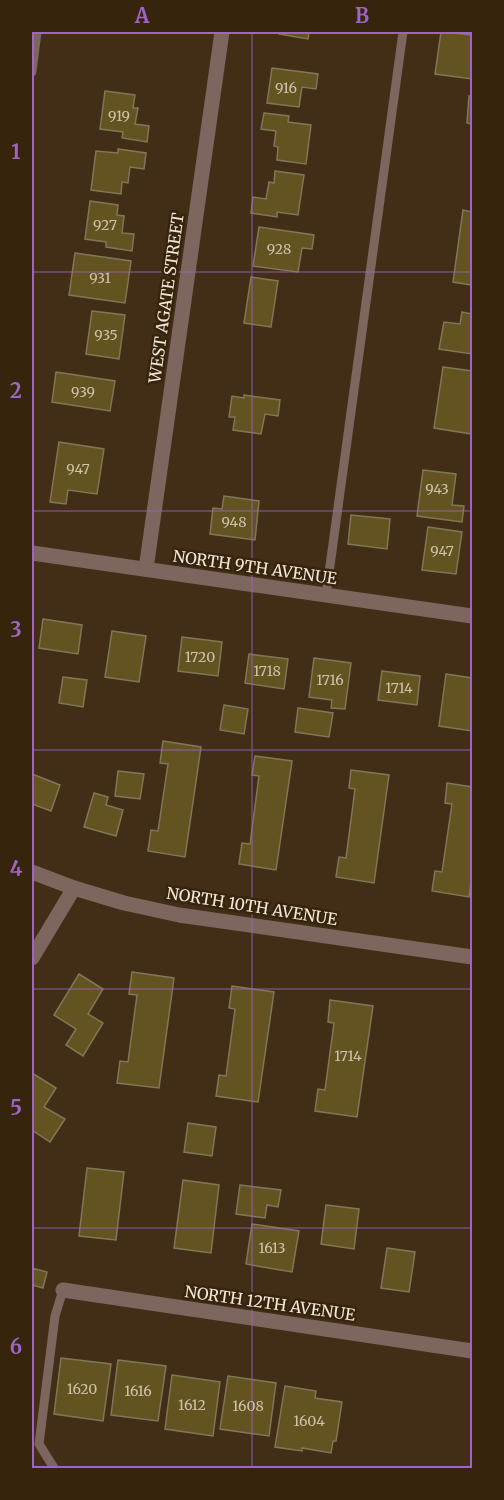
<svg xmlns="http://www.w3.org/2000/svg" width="504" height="1500" font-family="Merriweather,serif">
<rect width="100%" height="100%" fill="#422e17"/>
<g fill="#635321" stroke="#807658" stroke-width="1.5">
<path d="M280 32H309L308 39 279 34Z"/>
<path d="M441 32 472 35V79L435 74Z"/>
<path d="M272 68 318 74 316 89 302 87 299 107 267 103Z"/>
<path d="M105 91 135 95 133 108H138L135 124 149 126 147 142 122 138 123 132 100 129Z"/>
<path d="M469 96H472V124L467 123Z"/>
<path d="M264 113 289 116 288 122 311 125 306 164 277 160 278 147 274 146 276 131 261 129Z"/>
<path d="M118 149 146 153 144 169 130 167 128 183 122 182 121 194 91 190 96 151 118 153Z"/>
<path d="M275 171 304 175 298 215 277 212V217L251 213 253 197 266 199 269 182 274 183Z"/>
<path d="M90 201 118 205 117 215 124 216 122 233 134 234 132 251 106 247V242L85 239Z"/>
<path d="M463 210 472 212V285L453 282Z"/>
<path d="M259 227 314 235 312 249 302 248 298 272 253 266Z"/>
<path d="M75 253 131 261 125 303 69 295Z"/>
<path d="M251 277 278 281 271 327 244 323Z"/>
<path d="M92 311 125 315 119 359 86 354Z"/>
<path d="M462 312 472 314V354L439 349 444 322 460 324Z"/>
<path d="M443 367 472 371V434L434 428Z"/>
<path d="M56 372 115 381 110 411 52 402Z"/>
<path d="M244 395 280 400 278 416 265 414 261 434 233 430 235 417H229L232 396 244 398Z"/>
<path d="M59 442 104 449 97 494 68 490 66 504 50 502Z"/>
<path d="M423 470 456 474 452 505 464 506 462 522 417 516Z"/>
<path d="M224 496 259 501 255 540 210 534 213 508 222 509Z"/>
<path d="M351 515 390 519 387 549 348 544Z"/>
<path d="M428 527 462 532 456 574 422 570Z"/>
<path d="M43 619 82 625 78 654 39 648Z"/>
<path d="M112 631 146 636 139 682 105 677Z"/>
<path d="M182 637 222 642 218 676 178 671Z"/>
<path d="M249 654 288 659 284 689 245 683Z"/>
<path d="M314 658 351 663 345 709 331 708 332 700 309 697Z"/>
<path d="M382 671 420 676 417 705 378 700Z"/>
<path d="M446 674 472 678V731L439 726Z"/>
<path d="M63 677 87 680 83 707 59 703Z"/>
<path d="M224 705 248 709 244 734 220 730Z"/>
<path d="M298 708 333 713 329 737 295 732Z"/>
<path d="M163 741 201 747 185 857 148 851 151 830 158 831 168 764 160 763Z"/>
<path d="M255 756 292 761 276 870 239 864 242 843 250 844 259 776 252 775Z"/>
<path d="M351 770 389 775 374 883 336 877 339 857 346 858 355 789 349 788Z"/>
<path d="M118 771 144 774 140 799 115 796Z"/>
<path d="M32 774 60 785 51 811 32 804Z"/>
<path d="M447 783 472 787V874L469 897 432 891 435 871 442 872 452 804 445 803Z"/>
<path d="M94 793 108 797 106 805 123 810 116 836 84 827Z"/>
<path d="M132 972 174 978 159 1088 117 1083 120 1061 128 1062 137 995 129 994Z"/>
<path d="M79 974 103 989 88 1014 103 1023 83 1056 66 1045 76 1029 54 1015Z"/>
<path d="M232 986 274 992 258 1102 216 1096 219 1075 226 1076 235 1009 229 1008Z"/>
<path d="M330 1000 373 1006 357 1117 315 1111 318 1089 325 1090 334 1023 328 1022Z"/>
<path d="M32 1073 56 1088 44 1107 65 1119 50 1142 32 1130Z"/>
<path d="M188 1123 216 1127 212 1156 184 1152Z"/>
<path d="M87 1168 124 1172 116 1240 79 1236Z"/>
<path d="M183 1180 219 1185 211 1253 174 1248Z"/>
<path d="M240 1185 281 1190 278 1207 267 1205 265 1218 236 1214Z"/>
<path d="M326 1205 359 1209 354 1249 321 1244Z"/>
<path d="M252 1224 299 1231 292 1272 246 1264Z"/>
<path d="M387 1248 415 1252 409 1292 381 1288Z"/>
<path d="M32 1268 47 1272 43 1288 32 1285Z"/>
<path d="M61 1358 111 1364 103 1421 54 1414Z"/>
<path d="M118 1360 166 1366 158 1421 111 1415Z"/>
<path d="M172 1375 220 1382 213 1436 165 1429Z"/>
<path d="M228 1376 276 1383 269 1436 220 1429Z"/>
<path d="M285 1386 316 1391 315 1398 342 1402 336 1441H333L331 1453 302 1448V1451L275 1447Z"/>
</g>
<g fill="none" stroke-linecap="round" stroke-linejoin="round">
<g stroke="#7c665d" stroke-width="9">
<path d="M32 72 37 32"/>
<path d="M326 595 403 32"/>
<path d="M54 1468 39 1444 55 1316 63 1290"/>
</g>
<g stroke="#7c665d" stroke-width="15">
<path d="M32 553 472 616"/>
<path d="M146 569 222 32"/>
<path d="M32 872 74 888 124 903 179 915 472 957"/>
<path d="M32 958 74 888"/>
<path d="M63 1290 472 1351"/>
</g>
</g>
<path fill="none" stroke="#9f64c7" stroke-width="1.5" stroke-opacity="0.55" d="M252 32V1468M32 272H472M32 511H472M32 750H472M32 989H472M32 1228H472"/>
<g text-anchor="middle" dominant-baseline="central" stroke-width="5" stroke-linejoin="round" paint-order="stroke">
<g font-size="14" fill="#d0c2ab">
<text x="286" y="88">916</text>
<text x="119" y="116">919</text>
<text x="105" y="225">927</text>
<text x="279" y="249">928</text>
<text x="100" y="278">931</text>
<text x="106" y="335">935</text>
<text x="83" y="392">939</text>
<text x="78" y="469">947</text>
<text x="437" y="489">943</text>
<text x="234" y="522">948</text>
<text x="442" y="551">947</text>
<text x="200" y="657">1720</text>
<text x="267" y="671">1718</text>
<text x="330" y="680">1716</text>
<text x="399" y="688">1714</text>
<text x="348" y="1056">1714</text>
<text x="272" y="1248">1613</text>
<text x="82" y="1389">1620</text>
<text x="138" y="1391">1616</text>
<text x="192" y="1405">1612</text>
<text x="248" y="1406">1608</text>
<text x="309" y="1421">1604</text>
</g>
<g font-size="16" fill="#f4e7d9" stroke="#37240d">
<text transform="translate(166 298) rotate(-82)">WEST AGATE STREET</text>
<text transform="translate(255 567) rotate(8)">NORTH 9TH AVENUE</text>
<text transform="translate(252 906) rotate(9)">NORTH 10TH AVENUE</text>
<text transform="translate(270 1303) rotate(8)">NORTH 12TH AVENUE</text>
</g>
</g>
<rect width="504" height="1500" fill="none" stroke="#37240d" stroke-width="66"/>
<rect x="33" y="33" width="438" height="1434" fill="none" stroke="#9f64c7" stroke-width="2"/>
<g font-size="20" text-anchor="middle" font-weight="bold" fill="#9f64c7">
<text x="142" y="23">A</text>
<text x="362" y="23">B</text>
<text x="16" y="159">1</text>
<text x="16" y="398">2</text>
<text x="16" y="637">3</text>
<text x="16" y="876">4</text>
<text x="16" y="1115">5</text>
<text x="16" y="1354">6</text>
</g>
</svg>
